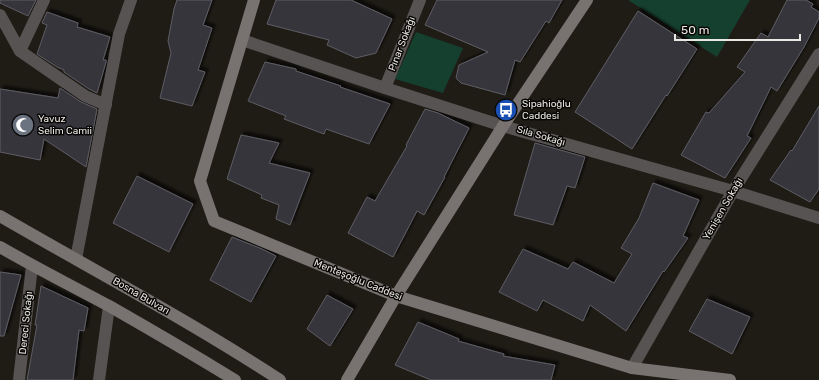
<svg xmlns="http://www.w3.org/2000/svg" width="819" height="380" font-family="Rubik,sans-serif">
<defs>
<filter id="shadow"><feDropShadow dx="3.5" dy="-3.5" stdDeviation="1" flood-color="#0009"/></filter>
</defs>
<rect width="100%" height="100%" fill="#1f1c16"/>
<g fill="#153f2f">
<path d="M628 0H750L717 57Z"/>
<path d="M416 32 463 48 443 93 395 79Z"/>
</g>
<g fill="#35343b" stroke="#5e5d64" filter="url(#shadow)">
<path d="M0 0H36L28 16 0 3Z"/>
<path d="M177 0H212L203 25 212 28 198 70 205 72 192 106 160 98 171 53 168 41 174 9Z"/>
<path d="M276 0H351L392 19 376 53 356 58 327 45 329 40 267 24Z"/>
<path d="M437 0H562L549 23 546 21 520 62 515 60 505 95 461 83 456 78 459 65 488 52 425 25Z"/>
<path d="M787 0H806L813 4 811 7 819 12V18L804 47 777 91 771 87 747 136 751 138 725 178 681 155 706 112 709 113 745 72 737 67 761 33 768 37Z"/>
<path d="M638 11 697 49 667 96 666 95 632 149 575 112Z"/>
<path d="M47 12 78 23 77 27 110 37 103 60H106V62L97 93 89 89 64 72V70L57 67 37 54 47 25 42 23Z"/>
<path d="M265 62 296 69V71L341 86 340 87 390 104 369 144 326 129 324 134 284 119 286 116 248 101Z"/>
<path d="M60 88 81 102 97 109 86 167 44 139 40 160 0 152V89L58 98Z"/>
<path d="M819 106V189L810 202 770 180 791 150 792 151Z"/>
<path d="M425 109 438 113 469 128 444 177H445L424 215 417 211 393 257 348 233 367 197 375 201 407 146 406 145Z"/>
<path d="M241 135 279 143 269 163 310 173 290 225 276 219 279 205 261 198 262 195 227 179Z"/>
<path d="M535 143 585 157 575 188 567 186 553 225 514 215Z"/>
<path d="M137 176 193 204 169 252 113 223Z"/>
<path d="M653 183 699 200 683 236 688 238 664 272 663 271 626 331 590 305 583 321 543 300 537 311 499 292 523 249 568 269 573 262 614 283 632 254 621 248 639 218Z"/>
<path d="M232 237 262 249 276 256 251 302 210 280Z"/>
<path d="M0 272 21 275 4 336H0Z"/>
<path d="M41 286 88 308 84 331 79 330 73 380H27L37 325H35Z"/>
<path d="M327 295 353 309 330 346 307 329Z"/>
<path d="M707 299 750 317 732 354 689 331Z"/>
<path d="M418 322 459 339 458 341 504 354 503 356 555 365 551 380H431L395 365Z"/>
</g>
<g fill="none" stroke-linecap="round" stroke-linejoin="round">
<g stroke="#575353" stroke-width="12">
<path d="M0 15 20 51 85 96 106 105"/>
<path d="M242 40 385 88 503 126 733 191 819 218"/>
<path d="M20 51 44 0"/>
<path d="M385 88 420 0"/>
<path d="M76 259 119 34 131 0"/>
<path d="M632 368 733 191 819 54"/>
<path d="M19 380 32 266"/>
<path d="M99 380 109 306"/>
</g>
<g stroke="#787271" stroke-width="12">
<path d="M254 0 200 181 214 221 396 296 632 368 730 380"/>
<path d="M0 216C93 270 190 321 280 380"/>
<path d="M0 247C36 268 74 287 111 307 153 331 194 355 235 380"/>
<path d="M347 380 396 296 503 126 587 0"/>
</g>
</g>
<defs>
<g id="bus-disc" transform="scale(1.15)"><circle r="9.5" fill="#1a4fb4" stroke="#080705"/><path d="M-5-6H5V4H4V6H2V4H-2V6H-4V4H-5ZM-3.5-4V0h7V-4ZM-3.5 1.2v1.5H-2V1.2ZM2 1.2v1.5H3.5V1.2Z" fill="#fff"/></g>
<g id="mosque-disc" transform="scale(1.15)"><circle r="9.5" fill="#6b7280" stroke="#080705"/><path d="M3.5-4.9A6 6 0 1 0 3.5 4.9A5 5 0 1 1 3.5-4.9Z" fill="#fff"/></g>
</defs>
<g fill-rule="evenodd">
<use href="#bus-disc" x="506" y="110"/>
<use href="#mosque-disc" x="23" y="125"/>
</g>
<g text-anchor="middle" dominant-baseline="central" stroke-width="3" stroke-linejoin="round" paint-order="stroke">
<g font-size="10" fill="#eae7e3" stroke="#080705">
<text transform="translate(402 44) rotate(-69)">Pınar Sokağı</text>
<text transform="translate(541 136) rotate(16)">Sıla Sokağı</text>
<text transform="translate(723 209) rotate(-60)">Yenişen Sokağı</text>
<text transform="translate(358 280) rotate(22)">Menteşoğlu Caddesi</text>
<text transform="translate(141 296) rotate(30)">Bosna Bulvarı</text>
<text transform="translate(26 323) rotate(-84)">Dereci Sokağı</text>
</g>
<g font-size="10" fill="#eae7e3" stroke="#080705" text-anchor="start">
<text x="522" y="104">Sipahioğlu<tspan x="522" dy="12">Caddesi</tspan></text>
<text x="38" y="119">Yavuz<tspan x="38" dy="12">Selim Camii</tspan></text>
</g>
</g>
<path d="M675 34v6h125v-6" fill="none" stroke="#eae7e3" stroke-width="2"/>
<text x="681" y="34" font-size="12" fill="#eae7e3" stroke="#080705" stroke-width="3" paint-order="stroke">50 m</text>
</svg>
